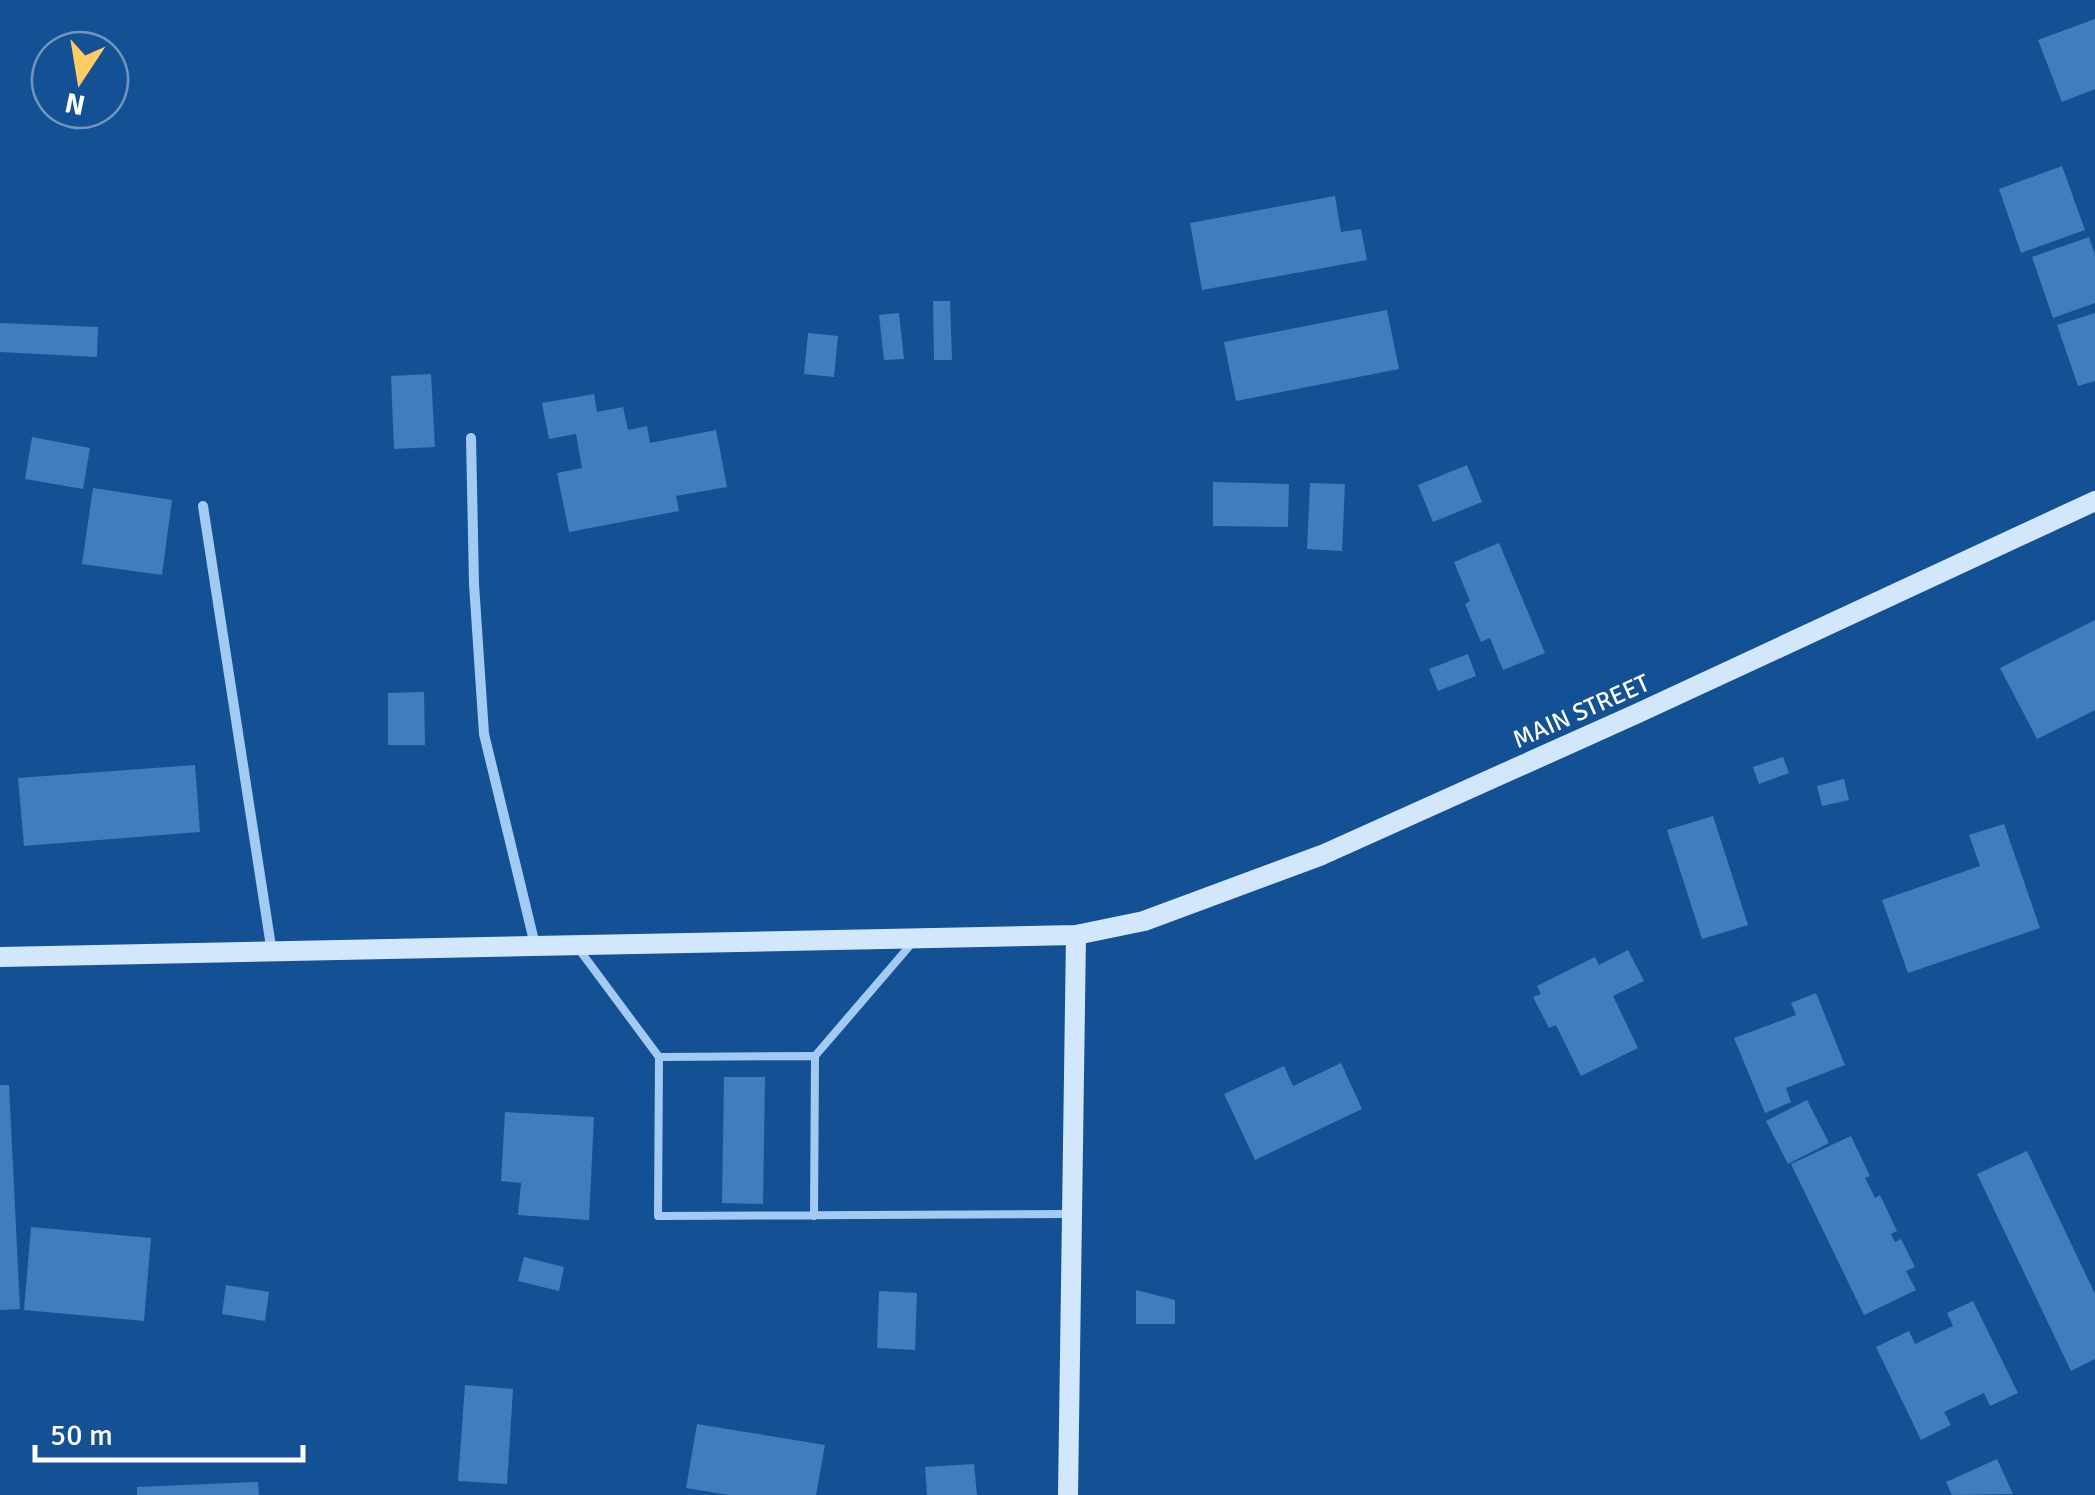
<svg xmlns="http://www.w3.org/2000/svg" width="2095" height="1495" font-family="Signika,sans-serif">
<rect width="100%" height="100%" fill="#135194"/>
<g fill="#407dbe">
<path d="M2095 19V89L2062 102 2038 40Z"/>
<path d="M2062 166 2085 230 2021 253 1999 189Z"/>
<path d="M1335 196 1341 232 1361 229 1367 260 1202 290 1190 223Z"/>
<path d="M2089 237 2095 255V303L2053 318 2032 257Z"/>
<path d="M933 301H950L952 360H934Z"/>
<path d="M1387 310 1399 369 1236 401 1224 342Z"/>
<path d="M899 313 904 359 884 360 879 315Z"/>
<path d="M2095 313V381L2078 386 2057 325Z"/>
<path d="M0 323 98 327 97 357 0 352Z"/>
<path d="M808 333 838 336 834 377 804 374Z"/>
<path d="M431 374 435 447 394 449 391 376Z"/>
<path d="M594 394 597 412 623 407 628 430 647 426 650 443 716 430 727 487 676 496 679 511 569 532 557 473 582 468 576 434 549 439 542 403Z"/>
<path d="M32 437 90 448 83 489 25 479Z"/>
<path d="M1467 465 1482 502 1433 522 1418 485Z"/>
<path d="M1213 482 1289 484 1288 527 1213 526Z"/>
<path d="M1310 483 1345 484 1342 551 1307 549Z"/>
<path d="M93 488 172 500 162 575 82 564Z"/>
<path d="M1499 543 1545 653 1503 670 1490 638 1481 642 1465 604 1470 601 1454 562Z"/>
<path d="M2095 620V710L2037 739 2000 668Z"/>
<path d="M1468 654 1476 676 1438 691 1429 669Z"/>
<path d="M424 692 425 745H388V693Z"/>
<path d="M1783 757 1789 773 1759 784 1753 767Z"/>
<path d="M195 765 200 832 24 846 18 778Z"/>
<path d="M1844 779 1849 800 1822 806 1817 786Z"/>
<path d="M1713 816 1748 925 1702 939 1667 830Z"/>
<path d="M2004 824 2040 928 1908 973 1882 900 1980 866 1969 835Z"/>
<path d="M1628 950 1644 981 1613 996 1638 1048 1581 1076 1556 1025 1549 1028 1533 997 1541 994 1537 986 1595 957 1599 965Z"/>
<path d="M1816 993 1845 1065 1786 1088 1791 1102 1765 1113 1734 1038 1796 1015 1791 1003Z"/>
<path d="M1341 1063 1362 1109 1255 1160 1224 1094 1284 1066 1293 1086Z"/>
<path d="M724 1077H765L763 1204 722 1203Z"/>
<path d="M0 1085H9L20 1309 0 1310Z"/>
<path d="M1807 1100 1829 1143 1788 1164 1766 1121Z"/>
<path d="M505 1112 594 1117 589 1220 518 1215 521 1183 501 1181Z"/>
<path d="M1851 1136 1870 1176 1865 1178 1875 1198 1880 1195 1897 1231 1891 1234 1895 1242 1901 1239 1915 1267 1906 1271 1916 1290 1864 1315 1791 1164Z"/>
<path d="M2027 1151 2095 1294V1359L2071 1371 1977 1174Z"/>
<path d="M31 1227 151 1238 144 1321 24 1310Z"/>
<path d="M524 1257 564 1267 559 1291 518 1281Z"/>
<path d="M226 1285 269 1292 265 1321 222 1314Z"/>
<path d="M1136 1290 1175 1300V1324H1136Z"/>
<path d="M879 1291 917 1293 915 1350 877 1348Z"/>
<path d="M1973 1301 2018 1393 1990 1406 1984 1393 1944 1412 1951 1425 1921 1440 1876 1347 1909 1331 1915 1344 1953 1326 1947 1313Z"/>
<path d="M465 1385 513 1389 507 1484 458 1481Z"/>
<path d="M697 1424 825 1445 816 1495H729L686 1488Z"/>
<path d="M1997 1459 2013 1494 1952 1495 1946 1482Z"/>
<path d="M974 1464 977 1495H927L925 1467Z"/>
<path d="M258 1482 259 1495H137V1487Z"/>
</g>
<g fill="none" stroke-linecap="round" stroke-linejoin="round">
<g stroke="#a3caf2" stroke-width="8">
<path d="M578 948 659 1057"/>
<path d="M815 1056 913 942"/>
<path d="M814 1216 815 1056 659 1057 658 1216 1068 1214"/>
</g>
<g stroke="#a3caf2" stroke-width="10">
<path d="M471 438 474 584 484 734 535 945"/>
<path d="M203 506 272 953"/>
</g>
<g stroke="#d2e6fc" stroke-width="20">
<path d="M0 957 1076 935 1144 921 1322 855 1636 714 2095 501"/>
<path d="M1068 1495 1076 935"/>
</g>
</g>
<g text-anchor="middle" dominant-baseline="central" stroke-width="10" stroke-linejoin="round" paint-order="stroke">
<g font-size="25" fill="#fff" stroke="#135194">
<text transform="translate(1581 711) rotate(-24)">MAIN STREET</text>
</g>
</g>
<g transform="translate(80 80) rotate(192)"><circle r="48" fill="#135194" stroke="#7197bf" stroke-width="2.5"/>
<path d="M0-8L18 38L0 25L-18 38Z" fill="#ffcc64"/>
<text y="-15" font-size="28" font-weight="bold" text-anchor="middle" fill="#ffffff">N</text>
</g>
<path d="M35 1445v15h268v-15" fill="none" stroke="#ffffff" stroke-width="5"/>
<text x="50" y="1445" font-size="30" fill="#ffffff" stroke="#135194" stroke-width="8" paint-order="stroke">50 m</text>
</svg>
